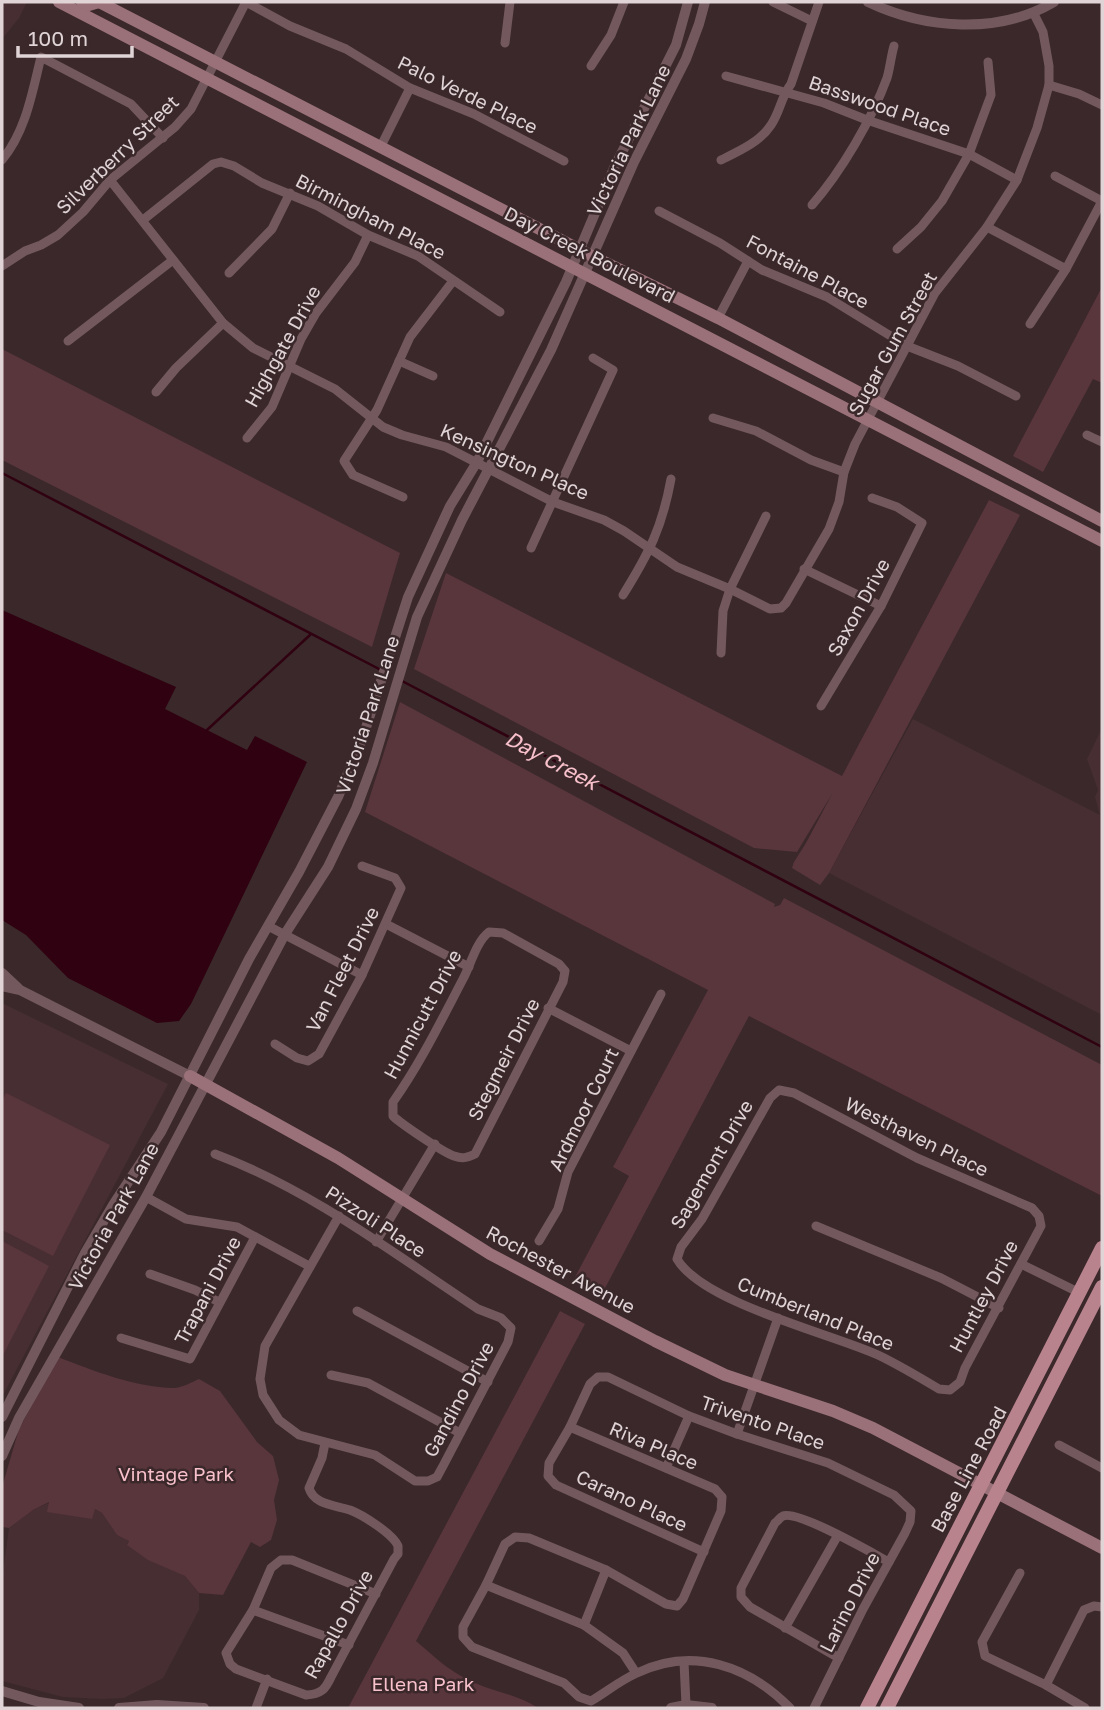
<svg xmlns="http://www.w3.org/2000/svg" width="1104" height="1710" font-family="'Golos Text',sans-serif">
<rect width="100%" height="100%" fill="#3a282b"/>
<g fill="#472e33">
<path d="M2 2H27L19 18 2 39Z"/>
<path d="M913 719 1100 815 1095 797 1098 790 1087 759 1102 728V1015L829 873Z"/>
<path d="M2 1003 168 1084 2 1397Z"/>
<path d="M55 1500 87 1505 102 1513 117 1535 129 1541 127 1544 185 1576 199 1593V1610L163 1678 124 1698 101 1699 63 1697 2 1681V1579L9 1528 33 1510Z"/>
</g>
<g fill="#59353c">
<path d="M1102 287V383L1093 379 1043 472 1013 456Z"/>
<path d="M2 349 400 553 372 647 2 460Z"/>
<path d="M989 500 1020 515 829 873 820 885 792 868 794 862 806 843 832 794 797 852 754 848 414 669 446 573 842 776Z"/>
<path d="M400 702 775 904 774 907 780 905 784 898 1102 1065V1196L749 1016 603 1292 575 1277 629 1176 613 1167 708 990 365 812Z"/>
<path d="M6 1093 110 1145 53 1256 2 1230V1101Z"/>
<path d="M2 1241 49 1266 2 1357Z"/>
<path d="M560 1311 585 1324 416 1641C437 1659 450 1672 475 1683 496 1692 518 1695 538 1708H348Z"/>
<path d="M58 1357C94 1371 134 1387 174 1388 181 1388 192 1382 199 1379L220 1391 257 1442 273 1456 279 1480 274 1500 277 1520 271 1540 260 1547 251 1542 223 1595 199 1593 185 1576 148 1560 127 1545 129 1541 117 1535 102 1513 95 1509 92 1519 47 1512 49 1502 33 1510 9 1528 2 1527V1487L19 1429Z"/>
</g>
<path fill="#300110" d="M2 610 176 687 165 709 247 750 255 736 307 762 191 1004 179 1021 157 1023 68 978 26 935 2 920Z"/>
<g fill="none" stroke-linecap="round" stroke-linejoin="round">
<g stroke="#300110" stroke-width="2.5">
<path d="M2 473 381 670"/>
<path d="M402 681 1102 1047"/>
<path d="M207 730 310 635"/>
</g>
<g stroke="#73595e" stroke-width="9">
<path d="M246 2 290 26 346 49 410 88 474 114 564 161"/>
<path d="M773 2 812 21"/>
<path d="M505 43 510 2"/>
<path d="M591 66 611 35 624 2"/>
<path d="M726 76 824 103 867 120 969 154 1017 180"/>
<path d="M1049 85 1079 94 1102 105"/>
<path d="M381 146 410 88"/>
<path d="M2 160C26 131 32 93 41 57L131 104 163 138"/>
<path d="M721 160C739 151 760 142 771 125 780 112 781 97 791 84L819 2"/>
<path d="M110 180 223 323 253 348 335 389 383 427 402 435 446 447 553 502 604 520 624 531 677 567 730 589 770 609 781 608 786 603 829 529 839 502 844 472 855 444 935 293 987 227 1017 180 1037 128 1049 85V66L1043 32 1034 14"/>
<path d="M812 205C841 172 872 119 887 78 890 68 891 56 894 46"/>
<path d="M659 211 720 243 762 270 827 297 907 346 958 366 1016 396"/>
<path d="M143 220 213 164 221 162 234 166 262 183 318 206 368 235 418 256 500 312"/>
<path d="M987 227 1066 269"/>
<path d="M897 249 921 227 942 201 969 154 991 95 988 62"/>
<path d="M2 266 25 251 41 245 58 235 83 212 110 180 175 127 191 109 246 2"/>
<path d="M229 273 272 229 290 193"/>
<path d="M718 318 748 261"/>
<path d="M1030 324 1066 269 1102 201 1055 176"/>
<path d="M68 341 173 260"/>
<path d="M399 361 433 376"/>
<path d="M156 392 176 368 223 323"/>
<path d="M713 418 756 431 811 460 844 472"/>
<path d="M1087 435 1102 442"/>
<path d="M247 438 272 407 301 339 316 313 355 262 368 235"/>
<path d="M403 497 353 475 344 461 377 410 410 337 453 281"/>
<path d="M531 548 613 370 593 358"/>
<path d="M804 569 881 606"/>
<path d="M623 595C649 553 662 528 671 479"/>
<path d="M721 653 723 611 730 589 766 516"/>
<path d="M821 706 881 606 922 523 897 507 872 498"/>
<path d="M386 924 469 967"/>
<path d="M268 926 362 975"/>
<path d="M489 932 503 933 559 964 565 971 563 982 475 1154C467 1158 462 1159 454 1156 444 1153 400 1123 393 1116V1102C420 1064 441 1021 463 979 471 964 476 942 489 932Z"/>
<path d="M548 1008 631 1051"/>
<path d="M275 1044 297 1058 308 1061 319 1054 362 975 401 888 395 878 362 866"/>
<path d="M779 1090 794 1093 917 1158 1032 1208 1039 1216 1041 1226 965 1368 960 1382 950 1390 939 1389C919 1377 899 1365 878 1355 829 1333 703 1303 677 1259L681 1247 702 1219 770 1098Z"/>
<path d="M215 1154C311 1190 393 1253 478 1309L501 1318 511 1328 508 1342 443 1466 437 1477 428 1481H415L375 1455 299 1435 279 1420 263 1395 260 1379 265 1346 339 1216"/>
<path d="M146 1197 186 1219 237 1227 309 1266"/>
<path d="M816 1226 941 1278 999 1308"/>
<path d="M539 1241 558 1209 568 1172 661 994"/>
<path d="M376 1242 435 1144"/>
<path d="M1021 1264 1080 1293"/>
<path d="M150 1274 195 1290 219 1302"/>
<path d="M357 1311 488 1382"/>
<path d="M121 1338 190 1359 255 1237"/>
<path d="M331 1375 368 1383 460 1433"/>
<path d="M570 1427 715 1489 722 1497 721 1511 683 1599 677 1606 666 1604 606 1570 529 1538 515 1537 505 1544 486 1585 463 1627V1637L472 1647 564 1683 579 1697 591 1701C606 1692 621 1680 637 1673 693 1646 749 1666 790 1708"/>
<path d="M737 1434 778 1318"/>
<path d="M325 1443 322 1458 309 1488C314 1505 335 1505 350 1510 363 1515 393 1534 398 1546V1554L394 1559 331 1677C325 1690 321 1694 306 1695L236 1669 230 1664 226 1653 253 1610 271 1568 281 1560H292L376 1594"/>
<path d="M1059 1445 1102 1468"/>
<path d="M666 1468 689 1416"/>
<path d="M704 1552 556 1485 548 1476 549 1463 570 1427 590 1384 598 1377H608L689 1416 737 1434 828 1463 894 1495 911 1511 910 1522 905 1533 863 1609 814 1708"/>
<path d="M1020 1573 982 1642 985 1656 1046 1685 1085 1708"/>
<path d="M486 1585 584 1625 623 1653 636 1673"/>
<path d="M253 1610 349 1645"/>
<path d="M584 1625 606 1570"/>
<path d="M785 1628 838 1535"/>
<path d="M839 1658 750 1607 741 1597V1588L775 1523C778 1521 780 1517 783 1516 798 1510 872 1553 889 1562"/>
<path d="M684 1662 686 1705"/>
<path d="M1046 1685 1084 1610 1094 1606 1102 1607"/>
<path d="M256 1708 267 1679"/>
</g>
<g stroke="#73595e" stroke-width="10">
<path d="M868 2C925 29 998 35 1054 2"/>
<path d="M2 973 18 988"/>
<path d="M2 986 20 990 190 1076"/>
<path d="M2 1417 85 1253 113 1205 161 1132 249 959 299 872 338 797 362 740 408 597 450 506 477 462 566 282 614 168 676 45 688 2"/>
<path d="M2 1456 19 1418 146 1197 285 934 328 867 356 809 373 763 417 617 462 520 551 350 634 162 686 59 699 24 705 2"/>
<path d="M2 1691 39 1702 79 1708"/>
<path d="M119 1708 157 1705 204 1708"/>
<path d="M671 1708 686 1705 712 1708"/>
</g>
<g stroke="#9a7178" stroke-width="12">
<path d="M59 2 1102 541"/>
<path d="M82 2 89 5 99 2"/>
<path d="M99 2 592 256 718 318 1102 521"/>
<path d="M190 1076 338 1158 490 1254 655 1341 725 1375 833 1411 873 1428 1102 1548"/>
</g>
<g stroke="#b8838d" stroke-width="14">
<path d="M867 1708 1102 1248"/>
<path d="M887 1708 1102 1287"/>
</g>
</g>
<g text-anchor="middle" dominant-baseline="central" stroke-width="5" stroke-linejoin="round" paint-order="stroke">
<g font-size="19" fill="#e0d4d6" stroke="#3a282b">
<text transform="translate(468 94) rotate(26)">Palo Verde Place</text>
<text transform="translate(880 105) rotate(19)">Basswood Place</text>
<text transform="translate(628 140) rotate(-64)">Victoria Park Lane</text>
<text transform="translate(117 154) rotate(-44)">Silverberry Street</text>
<text transform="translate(371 216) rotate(27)">Birmingham Place</text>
<text transform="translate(590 254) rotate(27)">Day Creek Boulevard</text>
<text transform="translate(808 271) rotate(28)">Fontaine Place</text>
<text transform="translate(892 343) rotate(-61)">Sugar Gum Street</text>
<text transform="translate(282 346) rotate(-61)">Highgate Drive</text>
<text transform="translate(515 461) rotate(24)">Kensington Place</text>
<text transform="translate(858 607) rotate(-61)">Saxon Drive</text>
<text transform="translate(367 715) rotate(-72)">Victoria Park Lane</text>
<text transform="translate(342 969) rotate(-63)">Van Fleet Drive</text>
<text transform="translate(422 1014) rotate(-62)">Hunnicutt Drive</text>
<text transform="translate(503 1059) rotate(-63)">Stegmeir Drive</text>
<text transform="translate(583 1109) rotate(-64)">Ardmoor Court</text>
<text transform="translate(917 1136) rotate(26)">Westhaven Place</text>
<text transform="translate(711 1164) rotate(-60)">Sagemont Drive</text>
<text transform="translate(113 1216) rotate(-61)">Victoria Park Lane</text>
<text transform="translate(376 1221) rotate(33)">Pizzoli Place</text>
<text transform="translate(561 1269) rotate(28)">Rochester Avenue</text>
<text transform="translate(207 1290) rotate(-62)">Trapani Drive</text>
<text transform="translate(983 1296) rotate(-62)">Huntley Drive</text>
<text transform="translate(816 1313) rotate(22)">Cumberland Place</text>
<text transform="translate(458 1399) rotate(-62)">Gandino Drive</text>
<text transform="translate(763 1422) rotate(19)">Trivento Place</text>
<text transform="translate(654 1445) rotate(23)">Riva Place</text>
<text transform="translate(968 1469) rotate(-62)">Base Line Road</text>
<text transform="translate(632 1500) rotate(25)">Carano Place</text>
<text transform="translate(849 1602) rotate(-63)">Larino Drive</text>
<text transform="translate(338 1624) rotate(-61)">Rapallo Drive</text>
</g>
<g font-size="19" fill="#f9c1cb" stroke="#3a282b">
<text x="176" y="1473">Vintage Park</text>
<text x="423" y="1683">Ellena Park</text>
</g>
<g font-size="21" font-style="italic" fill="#f9c1cb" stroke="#3a282b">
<text transform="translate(552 760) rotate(28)">Day Creek</text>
</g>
</g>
<rect width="1104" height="1710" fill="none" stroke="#e0d4d6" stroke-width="7"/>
<path d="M18 46v10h114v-10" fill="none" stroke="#e0d4d6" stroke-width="3.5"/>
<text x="28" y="46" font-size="21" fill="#e0d4d6" stroke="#3a282b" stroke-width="5" paint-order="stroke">100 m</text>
</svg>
